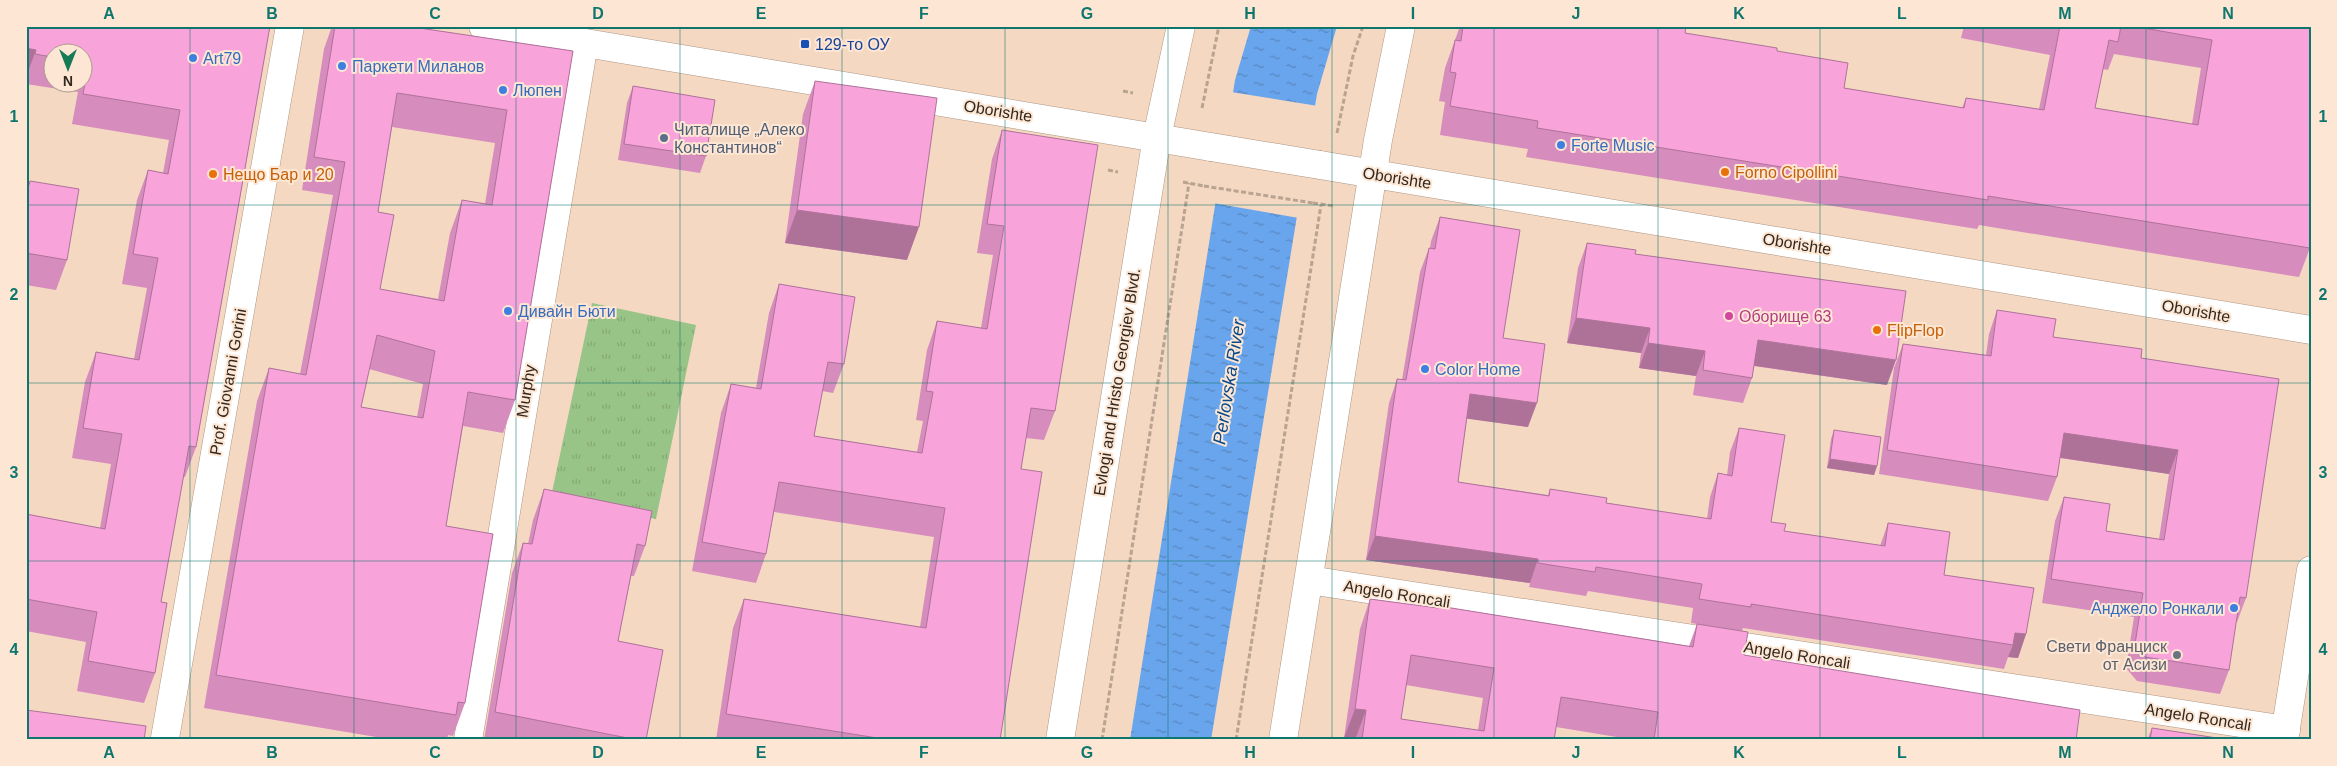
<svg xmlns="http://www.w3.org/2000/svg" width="2337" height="766" font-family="Arial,sans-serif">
<defs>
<pattern id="park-tufts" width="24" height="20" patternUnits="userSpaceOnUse" patternTransform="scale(1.25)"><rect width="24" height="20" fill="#99c487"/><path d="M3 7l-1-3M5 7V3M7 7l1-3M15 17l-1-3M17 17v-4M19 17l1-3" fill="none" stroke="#84a874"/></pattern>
<pattern id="water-ripples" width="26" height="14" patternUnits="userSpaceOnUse" patternTransform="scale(1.25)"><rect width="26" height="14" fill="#69a5ed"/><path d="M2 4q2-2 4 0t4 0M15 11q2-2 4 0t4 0" fill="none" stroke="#5786bf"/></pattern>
</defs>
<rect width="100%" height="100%" fill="#f4d8c2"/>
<path fill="url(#park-tufts)" d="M592 303 696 325 656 519 551 497Z"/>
<path fill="url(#water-ripples)" d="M1251 26H1337L1317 94 1211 740H1130L1235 80Z"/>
<path fill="#f4d8c2" d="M1231 92 1318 106 1299 218 1213 203Z"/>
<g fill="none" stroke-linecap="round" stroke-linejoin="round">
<g stroke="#af9580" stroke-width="29">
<g id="minor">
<path d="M483 26 1211 147"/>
<path d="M1320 165 2311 330"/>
<path d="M1309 580 2286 730"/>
<path d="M165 738 290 26"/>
<path d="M468 740 584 43"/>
<path d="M2284 740 2311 570"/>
</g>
</g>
<g stroke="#af9580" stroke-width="29">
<g id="major">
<path d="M1060 740 1157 137 1181 26"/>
<path d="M1283 740 1378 140 1401 26"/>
</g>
</g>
<g stroke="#b9a391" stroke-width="3" stroke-dasharray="5 2.5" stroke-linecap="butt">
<path d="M1123 91 1133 93"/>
<path d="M1202 108 1219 26"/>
<path d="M1337 133 1353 56 1363 26"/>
<path d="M1108 170 1118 172"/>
<path d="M1183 182 1204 186"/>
<path d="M1313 203 1334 206"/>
<path d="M1102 740 1189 183"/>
<path d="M1236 740 1321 205"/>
</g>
<use href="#minor" stroke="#fff" stroke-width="28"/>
<use href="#major" stroke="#fff" stroke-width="28"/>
<g stroke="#af9580" stroke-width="29" stroke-linecap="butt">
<path id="minor-bridge" d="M1211 147 1320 165"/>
</g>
<path stroke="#b9a391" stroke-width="3" stroke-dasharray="5 2.5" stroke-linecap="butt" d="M1204 186 1313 203"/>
<use href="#minor-bridge" stroke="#fff" stroke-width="28"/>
</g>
<g fill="#d68cbc" fill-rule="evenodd">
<path d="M26 26 182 27V26H270L196 447 185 477H183L161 602 155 673 144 703 77 691 86 642 26 631V514L100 528 111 464 72 458 85 382 96 352 134 359 147 288 122 284 137 200 148 170 163 173 169 140 72 124 78 92 26 84ZM52 52H82V82H52Z"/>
<path d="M332 26H406L573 51 515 400 503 433 463 426 446 526 465 703 453 736 448 735 447 740H394L204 708 257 401 269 368 300 374 312 311 333 195 302 190 324 49ZM392 127 495 143 485 204 462 200 450 233 438 299 380 289 378 212ZM369 369 423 384 417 417 361 407Z"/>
<path d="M1460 26H1686L1685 33 1777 51 1844 88 1962 108 1966 98 2039 109 2050 55 1961 38 1964 26H2311L2310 248 2299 277 1979 225 1977 229 1526 157 1528 149 1440 135 1445 102 1439 101 1445 68ZM2114 54 2201 68 2192 124 2095 108 2103 69 2108 70Z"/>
<path d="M815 81 907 260 785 243 803 114Z"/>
<path d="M633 86 706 156 700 173 618 160 627 103Z"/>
<path d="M1002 130 1055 411 1044 440 1026 438 1021 469 1000 740H716L733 628 744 599 920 627 934 537 774 512 766 554 756 583 692 571 721 413 731 384 756 388 769 313 779 284 844 364 833 393 822 391 814 436 917 452 923 421 916 420 927 350 937 321 981 328 993 255 977 253 992 159Z"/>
<path d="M30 181 67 260 56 290 26 285V187H27Z"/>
<path d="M1440 217 1503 338 1528 427 1467 418 1458 482 1548 495 1550 489 1606 503 1707 519 1710 497 1718 473 1727 475 1730 452 1739 428 1771 522 1784 531 1880 546 1888 523 1944 575 2026 634 2018 658 2008 657 2004 669 1743 628 1742 631 1691 623 1693 608 1588 591 1586 596 1529 587 1530 583 1366 560 1389 403 1397 379 1402 380 1420 272 1429 248H1430L1431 241Z"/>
<path d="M1587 243 1635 254 1887 385 1754 366 1752 378 1743 403 1693 395 1696 376 1639 368 1641 353 1567 343 1578 268Z"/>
<path d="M1997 310 2053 337 2141 358 2246 598 2237 622H2236L2229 670 2220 694 2137 681 2126 668 2134 617 2042 603 2055 521 2064 497 2106 531 2159 539 2169 474 2060 458 2057 477 2048 501 1879 474 1894 368 1903 344 1986 355 1989 334Z"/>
<path d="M1834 430 1877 466 1874 475 1827 468 1831 439Z"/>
<path d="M544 489 645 546 634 576H631L618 641 646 740H484L512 573 523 543 528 544 533 520Z"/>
<path d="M1370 599 1438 608 1439 606 1689 646 1697 624 1744 655 2076 740H1635L1556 727 1554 740H1355L1344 738 1360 629ZM1406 685 1483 698 1478 730 1401 719Z"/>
<path d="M2152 728 2230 740H2147Z"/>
</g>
<g fill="#ae7299">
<path d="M26 48 36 50 26 77Z"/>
<path d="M797 210 919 227 907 260 785 243Z"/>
<path d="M1576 318 1650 328 1641 353 1567 343Z"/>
<path d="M1758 340 1896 360 1887 385 1749 365Z"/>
<path d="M1648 343 1705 351 1696 376 1639 368Z"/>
<path d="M1470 394 1537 403 1528 427 1462 418Z"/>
<path d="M2064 433 2178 450 2169 474 2055 457Z"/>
<path d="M1830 459 1877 466 1874 475 1827 468Z"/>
<path d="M1375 536 1538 559 1530 583 1366 560Z"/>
<path d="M2015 633 2026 634 2018 658 2008 657 2013 645Z"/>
<path d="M1355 709 1366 710 1355 740 1344 738Z"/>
</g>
<g fill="#f9a3db" stroke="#ae7299" fill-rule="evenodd">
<path d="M26 26H176L188 28V26H270L196 447 189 446 161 602 167 603 155 673 88 661 97 612 26 599V514L105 529 122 434 83 428 96 352 139 360 158 258 133 254 148 170 168 174 180 110 83 94 89 62 82 61V52H52V57L35 54 36 50 26 48Z"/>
<path d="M335 26H406L573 51 515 400 468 392 446 526 493 534 465 703 458 702 456 715 216 675 269 368 306 375 324 278 345 162 314 157ZM397 93 507 110 492 205 462 200 444 301 380 289 394 215 378 212ZM377 335 435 351 423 418 361 407Z"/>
<path d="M1463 26H1686L1685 33 1777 48V51L1848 63 1844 88 1964 108 1966 98 2044 110 2060 26H2121L2118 42 2109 40 2095 108 2198 125 2212 40 2132 26H2311V242L2310 248 1988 196V200L1537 128 1538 121 1450 106 1456 73 1450 72 1455 40 1461 41Z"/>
<path d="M815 81 937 98 919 227 797 210Z"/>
<path d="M633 86 715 100 706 156 624 144Z"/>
<path d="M1002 130 1098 145 1055 411 1031 408 1021 469 1042 472 1000 740H890L726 714 744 599 926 628 945 508 779 482 766 554 702 542 731 384 761 389 779 284 855 297 844 364 828 362 814 436 922 453 933 392 926 391 937 321 987 329 1004 226 987 224Z"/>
<path d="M30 181 79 189 67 260 26 253V187L28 188Z"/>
<path d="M1440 217 1520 230 1503 338 1545 344 1537 403 1470 394 1458 482 1549 496 1550 489 1607 498 1606 503 1711 519 1718 473 1732 476 1739 428 1785 435 1771 522 1786 524 1784 531 1885 546 1888 523 1950 532 1944 575 2034 588 2026 634 2015 633 2013 645 1751 604V607L1699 599 1702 584 1596 567 1595 572 1538 563V559L1375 536 1397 379 1406 380 1429 248 1435 249Z"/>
<path d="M1587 243 1636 250 1635 254 1906 291 1896 360 1758 340 1752 378 1703 370 1705 351 1648 343 1650 328 1576 318Z"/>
<path d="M1997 310 2056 319 2053 337 2142 349 2141 358 2279 379 2246 598 2240 597 2229 670 2145 657 2135 644 2143 593 2051 579 2064 497 2110 504 2106 531 2164 540 2178 450 2064 433 2057 477 1887 450 1903 344 1991 356Z"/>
<path d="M1834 430 1881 437 1877 466 1830 459Z"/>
<path d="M544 489 652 511 645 546 637 544 618 641 663 650 646 740H638L495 712 523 543 532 544Z"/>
<path d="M1370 599 1438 608 1439 606 1693 647 1697 624 1748 632 1744 655 2080 710 2076 740H1654L1658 712 1561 697 1554 740H1362L1366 710 1355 709ZM1411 655 1494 668 1484 731 1401 719Z"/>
<path d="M26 710 146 726 144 740H26Z"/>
<path d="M2152 728 2230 740H2150Z"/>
</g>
<path fill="none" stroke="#0f766e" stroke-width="1" stroke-opacity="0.55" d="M190 26V740M354 26V740M516 26V740M680 26V740M842 26V740M1005 26V740M1168 26V740M1332 26V740M1494 26V740M1658 26V740M1820 26V740M1983 26V740M2146 26V740M26 205H2311M26 383H2311M26 561H2311"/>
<rect fill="#1a4fb4" stroke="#fde7d4" stroke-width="2" x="800" y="39" width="10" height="10" rx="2.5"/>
<g fill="#3f7fe0" stroke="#fde7d4" stroke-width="2">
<circle cx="193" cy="58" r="5"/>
<circle cx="342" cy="66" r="5"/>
<circle cx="503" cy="90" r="5"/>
<circle cx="1561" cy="145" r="5"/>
<circle cx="508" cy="311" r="5"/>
<circle cx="1425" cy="369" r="5"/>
<circle cx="2234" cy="608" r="5"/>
</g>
<circle fill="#5c6f8a" stroke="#fde7d4" stroke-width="2" cx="664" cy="138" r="5"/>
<g fill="#e8710a" stroke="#fde7d4" stroke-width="2">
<circle cx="1725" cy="172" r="5"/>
<circle cx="213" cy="174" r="5"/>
<circle cx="1877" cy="330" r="5"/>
</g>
<circle fill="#d1479c" stroke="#fde7d4" stroke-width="2" cx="1729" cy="316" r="5"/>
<circle fill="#6b7280" stroke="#fde7d4" stroke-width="2" cx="2177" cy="655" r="5"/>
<g text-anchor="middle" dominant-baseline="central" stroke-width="4" stroke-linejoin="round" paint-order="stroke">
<g font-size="16" fill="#164399" stroke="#fde7d4" text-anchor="start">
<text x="815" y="44">129-то ОУ</text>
</g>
<g font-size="16" fill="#366cbe" stroke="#fde7d4" text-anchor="start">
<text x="203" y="58">Art79</text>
<text x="352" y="66">Паркети Миланов</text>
<text x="513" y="90">Люпен</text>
<text x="1571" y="145">Forte Music</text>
<text x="518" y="311">Дивайн Бюти</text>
<text x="1435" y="369">Color Home</text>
<text x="2224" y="608" text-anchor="end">Анджело Ронкали</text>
</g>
<g font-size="16" fill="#32281f" stroke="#fde7d4">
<text transform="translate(998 111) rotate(9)">Oborishte</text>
<text transform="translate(1397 178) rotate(9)">Oborishte</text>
<text transform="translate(1797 244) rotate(9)">Oborishte</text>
<text transform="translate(2196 311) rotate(10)">Oborishte</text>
<text transform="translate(228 382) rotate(-80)">Prof. Giovanni Gorini</text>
<text transform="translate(1117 382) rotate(-81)">Evlogi and Hristo Georgiev Blvd.</text>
<text transform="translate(526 391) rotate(-81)">Murphy</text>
<text transform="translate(1397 594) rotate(9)">Angelo Roncali</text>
<text transform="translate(1797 655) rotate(9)">Angelo Roncali</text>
<text transform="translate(2198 717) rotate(9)">Angelo Roncali</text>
</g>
<g font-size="16" fill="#4e5e75" stroke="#fde7d4" text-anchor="start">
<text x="674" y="129">Читалище „Алеко<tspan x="674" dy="18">Константинов“</tspan></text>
</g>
<g font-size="16" fill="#c56008" stroke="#fde7d4" text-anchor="start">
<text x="1735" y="172">Forno Cipollini</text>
<text x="223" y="174">Нещо Бар и 20</text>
<text x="1887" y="330">FlipFlop</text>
</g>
<g font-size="16" fill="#b23c85" stroke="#fde7d4" text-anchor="start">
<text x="1739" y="316">Оборище 63</text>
</g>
<g font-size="16" fill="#5b616d" stroke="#fde7d4" text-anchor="end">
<text x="2167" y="646">Свети Франциск<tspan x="2167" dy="18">от Асизи</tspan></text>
</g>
<g font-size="18" font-style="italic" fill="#0a4a8a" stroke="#fde7d4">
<text transform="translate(1229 382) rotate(-81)">Perlovska River</text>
</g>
</g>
<rect width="2337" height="766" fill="none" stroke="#fde7d4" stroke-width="55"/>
<g transform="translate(68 68) rotate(180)"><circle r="24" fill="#fde7d4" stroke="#ac9b8c"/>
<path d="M0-4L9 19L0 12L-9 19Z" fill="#167b54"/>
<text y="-8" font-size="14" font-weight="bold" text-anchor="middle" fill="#32281f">N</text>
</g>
<rect x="28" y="28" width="2282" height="710" fill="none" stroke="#0f766e" stroke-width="2"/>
<g font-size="16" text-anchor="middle" font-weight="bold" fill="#0f766e">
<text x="109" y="19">A</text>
<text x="272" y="19">B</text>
<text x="435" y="19">C</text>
<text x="598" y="19">D</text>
<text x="761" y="19">E</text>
<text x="924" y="19">F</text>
<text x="1087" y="19">G</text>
<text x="1250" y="19">H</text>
<text x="1413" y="19">I</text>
<text x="1576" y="19">J</text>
<text x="1739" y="19">K</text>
<text x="1902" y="19">L</text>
<text x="2065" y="19">M</text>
<text x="2228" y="19">N</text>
<text x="14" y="122">1</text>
<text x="2323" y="122">1</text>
<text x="14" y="300">2</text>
<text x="2323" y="300">2</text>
<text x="14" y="478">3</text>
<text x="2323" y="478">3</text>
<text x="14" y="655">4</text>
<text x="2323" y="655">4</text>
<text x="109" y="758">A</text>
<text x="272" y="758">B</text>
<text x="435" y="758">C</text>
<text x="598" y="758">D</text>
<text x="761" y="758">E</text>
<text x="924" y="758">F</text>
<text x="1087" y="758">G</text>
<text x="1250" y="758">H</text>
<text x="1413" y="758">I</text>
<text x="1576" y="758">J</text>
<text x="1739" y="758">K</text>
<text x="1902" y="758">L</text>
<text x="2065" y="758">M</text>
<text x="2228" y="758">N</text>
</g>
</svg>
